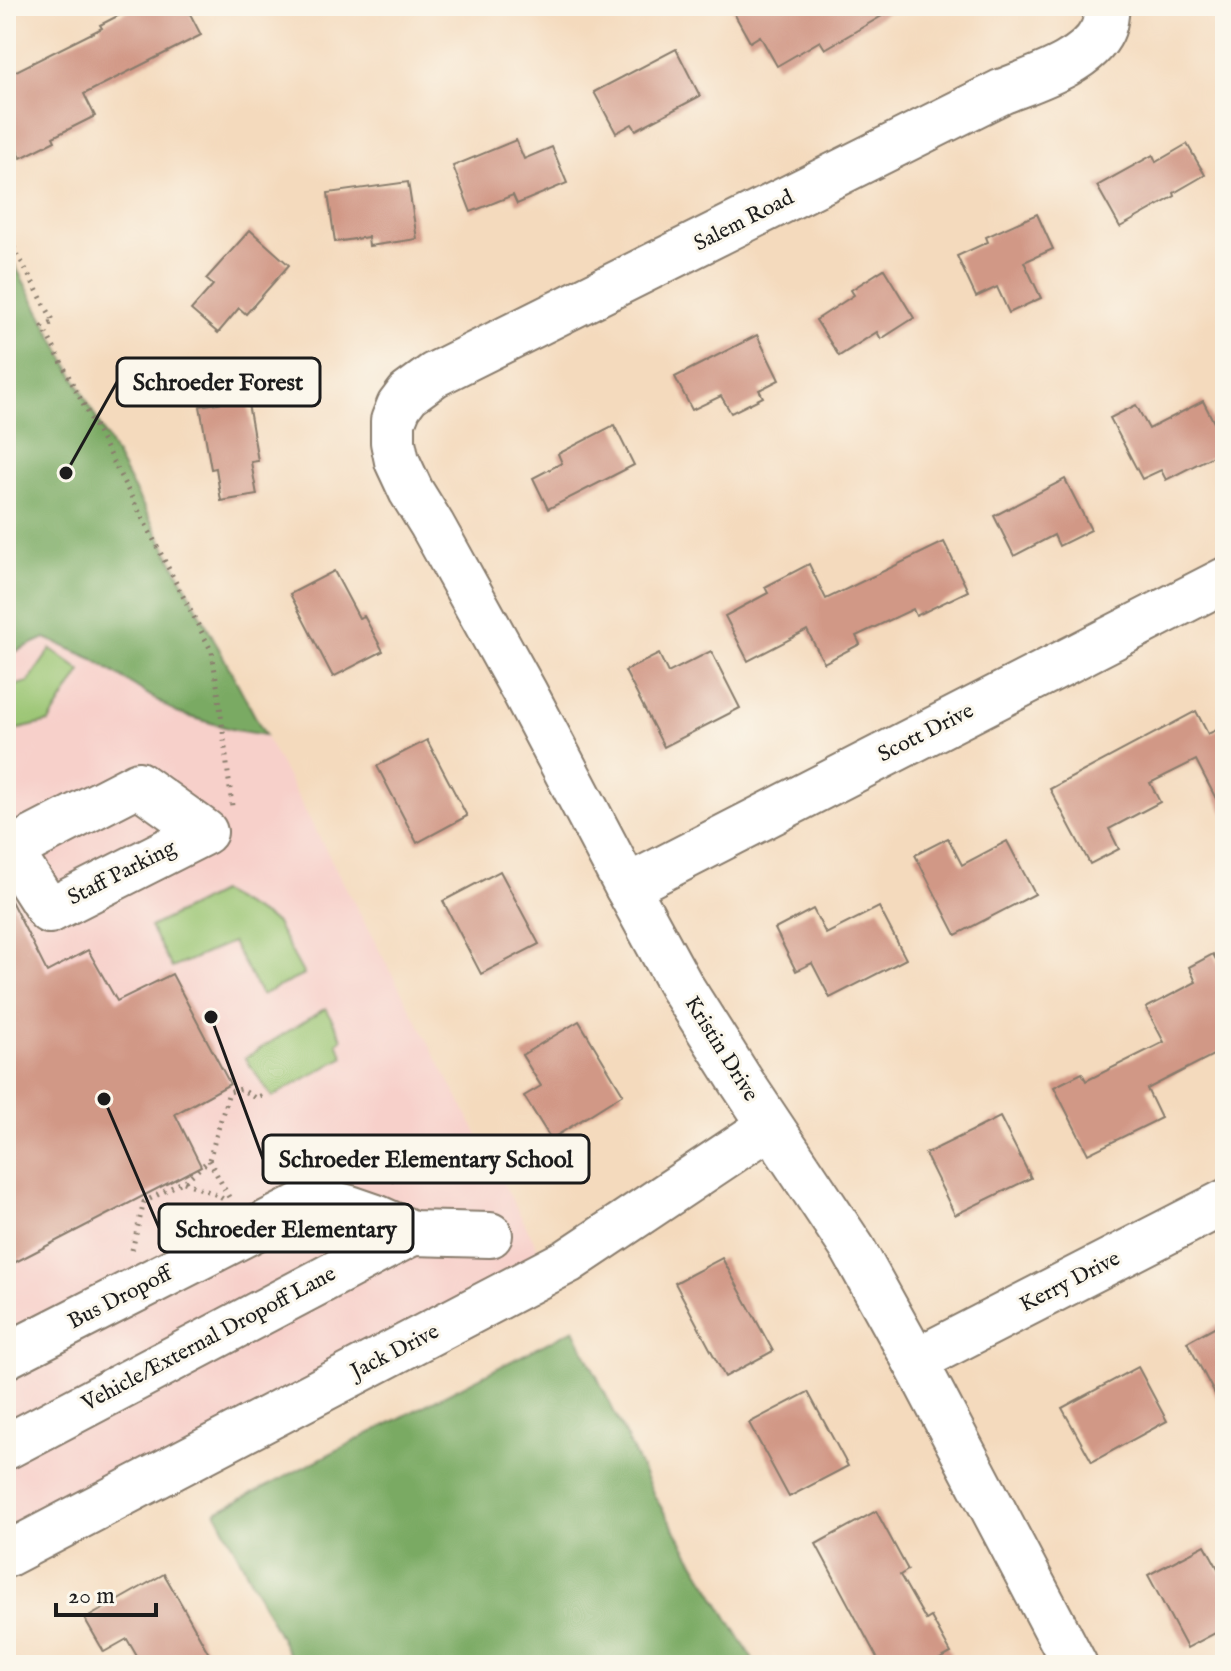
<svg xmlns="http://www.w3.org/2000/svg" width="1231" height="1671" font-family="'IM FELL English',serif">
<rect width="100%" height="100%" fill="#fbf7ec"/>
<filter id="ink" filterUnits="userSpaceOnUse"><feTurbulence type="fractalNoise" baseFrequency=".0125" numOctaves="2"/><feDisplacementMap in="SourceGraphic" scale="16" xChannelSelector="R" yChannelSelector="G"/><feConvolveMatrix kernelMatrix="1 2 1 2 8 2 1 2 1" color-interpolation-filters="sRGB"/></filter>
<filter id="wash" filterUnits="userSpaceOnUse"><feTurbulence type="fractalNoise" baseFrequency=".006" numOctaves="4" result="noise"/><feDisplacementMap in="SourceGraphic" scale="32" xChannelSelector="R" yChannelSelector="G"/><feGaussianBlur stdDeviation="1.8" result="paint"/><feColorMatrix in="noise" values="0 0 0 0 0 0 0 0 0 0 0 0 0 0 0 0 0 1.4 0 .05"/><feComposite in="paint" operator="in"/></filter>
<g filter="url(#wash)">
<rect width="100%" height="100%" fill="#f4dabd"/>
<path fill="#f7d0ca" d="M37 307 549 1269 6 1553V324Z"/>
<g fill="#99c471" stroke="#5a7046" stroke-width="2">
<path d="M51 649 81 671 49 722 6 732V688L28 682Z"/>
<path d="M220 892 275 922 304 975 261 995 232 942 172 968 150 927Z"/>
<path d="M326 1008 342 1038 337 1043 344 1057 272 1097 245 1058Z"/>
</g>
<g fill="#7aaa63" stroke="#4b6340" stroke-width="2">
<path d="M6 248 37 307 265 735 235 730 177 713 91 658 45 638 6 656Z"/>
<path d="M574 1329 655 1497 756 1665H294L216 1512Z"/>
</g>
<g id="blocks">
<g fill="#d19886">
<path d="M137 6H186L201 35 84 94 95 116 53 137 55 141 21 158 17 150 6 156V76L102 28 100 25Z"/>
<path d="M730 6H899L825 49 820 41 777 66 760 36 750 42Z"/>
<path d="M676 49 700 96 636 130 632 124 616 133 594 92Z"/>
<path d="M516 140 524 159 552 147 567 183 517 204 513 195 471 212 453 166Z"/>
<path d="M1187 144 1205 175 1174 193 1175 196 1120 227 1097 186 1153 155 1156 162Z"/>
<path d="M408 182 417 239 369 246 368 237 335 242 328 193Z"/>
<path d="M1037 214 1053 249 1024 262 1041 298 1009 313 997 287 976 297 957 256 988 242 986 237Z"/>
<path d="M250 230 289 265 246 314 239 308 218 333 191 310 213 285 206 279Z"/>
<path d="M884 269 914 318 881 339 877 332 839 356 816 320 854 295 851 290Z"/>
<path d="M757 335 779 380 759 390 763 397 731 413 721 396 692 410 675 377Z"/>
<path d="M247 398 258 461 251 462 257 495 221 501 216 468 211 469 200 406Z"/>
<path d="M1203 401 1225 444V450L1166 480 1161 470 1142 479 1110 418 1136 405 1149 429Z"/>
<path d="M614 425 634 465 548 509 533 478 562 463 558 454Z"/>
<path d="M1065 479 1091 530 1059 546 1054 535 1014 556 994 516Z"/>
<path d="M944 542 968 591 916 616 913 609 856 636 860 644 824 663 807 630 748 661 725 616 768 593 765 587 809 564 826 599Z"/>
<path d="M334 571 359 618 364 616 383 651 333 677 290 594Z"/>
<path d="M711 651 740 708 664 747 625 671 659 654 668 673Z"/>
<path d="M1196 711 1208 734 1225 726V816L1196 760 1150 783 1160 802 1109 829 1119 849 1090 864 1050 789Z"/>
<path d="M427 740 467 816 417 843 377 766Z"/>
<path d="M948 838 962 865 1007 841 1035 894 956 935 915 855Z"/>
<path d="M500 871 539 944 481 974 443 901Z"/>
<path d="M6 891 47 972 88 950 117 1001 172 974 230 1084 175 1114 201 1166 6 1267Z"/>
<path d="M879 907 906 959 830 998 812 963 796 971 775 929 813 909 826 934Z"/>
<path d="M1213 954 1221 969 1225 967V1049L1147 1089 1161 1118 1088 1154 1054 1087 1082 1073 1086 1081 1164 1042 1146 1008 1196 982 1189 967Z"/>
<path d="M579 1021 623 1094 551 1139 524 1096 541 1086 522 1055Z"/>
<path d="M1000 1117 1031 1178 955 1215 925 1154Z"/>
<path d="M722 1258 773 1351 725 1377 675 1283Z"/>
<path d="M1225 1321V1413L1187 1342Z"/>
<path d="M1138 1367 1167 1421 1092 1462 1062 1408Z"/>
<path d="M808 1392 848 1466 789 1497 749 1423Z"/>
<path d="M876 1511 908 1570 900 1575 926 1620 931 1617 951 1653 929 1665H881L816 1544Z"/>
<path d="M1205 1545 1225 1581V1628L1187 1648 1148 1575Z"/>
<path d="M164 1574 183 1607 215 1665H142L127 1639 104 1652 85 1619Z"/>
</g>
</g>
</g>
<g filter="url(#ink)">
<use href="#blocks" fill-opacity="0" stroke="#887b6c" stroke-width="2"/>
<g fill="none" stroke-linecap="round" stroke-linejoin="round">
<g stroke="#887b6c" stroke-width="48">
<g id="minor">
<path d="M138 784 205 832 49 911 10 850Z"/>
<path d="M627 887 1225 580"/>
<path d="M6 1356 308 1202H327L350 1208 376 1217 412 1233 490 1235"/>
<path d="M915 1361 1225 1202"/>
<path d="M6 1447 412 1233"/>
<path d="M6 1555 568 1261 770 1126"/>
<path d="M1075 1665 915 1361 853 1249 741 1081 681 986 627 887 525 693 432 525 411 491 397 461 393 442V421L399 406 408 394 434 375 1001 92C1033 79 1087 63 1102 31 1106 23 1106 14 1107 6"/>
</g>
</g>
<g stroke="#887b6c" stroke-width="5" stroke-dasharray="2 6" stroke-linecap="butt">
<path d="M6 233 54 322 43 327 212 652 219 698 232 806"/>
<path d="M209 1160 231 1201"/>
<path d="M391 1181 433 1159"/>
<path d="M184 1182 217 1195 226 1201"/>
<path d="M132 1250 144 1202 186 1180 209 1160 229 1092 241 1089 255 1098 266 1094"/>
</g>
<use href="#minor" stroke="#fff" stroke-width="44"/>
</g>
</g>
<g text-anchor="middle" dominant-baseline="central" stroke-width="6" stroke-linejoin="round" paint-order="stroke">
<g font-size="22" fill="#1c1c1c" stroke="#fbf7ec">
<text transform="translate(744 221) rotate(-27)">Salem Road</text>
<text transform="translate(926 733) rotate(-27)">Scott Drive</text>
<text transform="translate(122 873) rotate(-27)">Staff Parking</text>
<text transform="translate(721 1049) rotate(58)">Kristin Drive</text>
<text transform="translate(1070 1282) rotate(-27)">Kerry Drive</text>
<text transform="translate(120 1298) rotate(-27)">Bus Dropoff</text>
<text transform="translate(209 1339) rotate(-28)">Vehicle/External Dropoff Lane</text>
<text transform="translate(395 1352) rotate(-27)">Jack Drive</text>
</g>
</g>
<path fill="none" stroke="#1c1c1c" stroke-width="3" d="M66 473L117 382M211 1017L263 1159M104 1099L159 1228"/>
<g fill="#1c1c1c" stroke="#fbf7ec" stroke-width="3">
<circle cx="66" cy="473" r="8"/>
<circle cx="211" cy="1017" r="8"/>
<circle cx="104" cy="1099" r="8"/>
</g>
<g fill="#fbf7ec" stroke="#1c1c1c" stroke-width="3">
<rect x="117" y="358" width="203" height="48" rx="8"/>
<rect x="263" y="1135" width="326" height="48" rx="8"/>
<rect x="159" y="1204" width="254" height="48" rx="8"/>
</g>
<g font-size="24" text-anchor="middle" font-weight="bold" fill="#1c1c1c">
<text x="218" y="390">Schroeder Forest</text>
<text x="426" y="1167">Schroeder Elementary School</text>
<text x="286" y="1237">Schroeder Elementary</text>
</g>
<rect width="1231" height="1671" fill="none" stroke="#fbf7ec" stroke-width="32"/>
<path d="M56 1603v12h100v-12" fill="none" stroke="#1c1c1c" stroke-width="4"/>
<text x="68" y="1603" font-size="24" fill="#1c1c1c" stroke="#fbf7ec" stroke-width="6" paint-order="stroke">20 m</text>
</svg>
